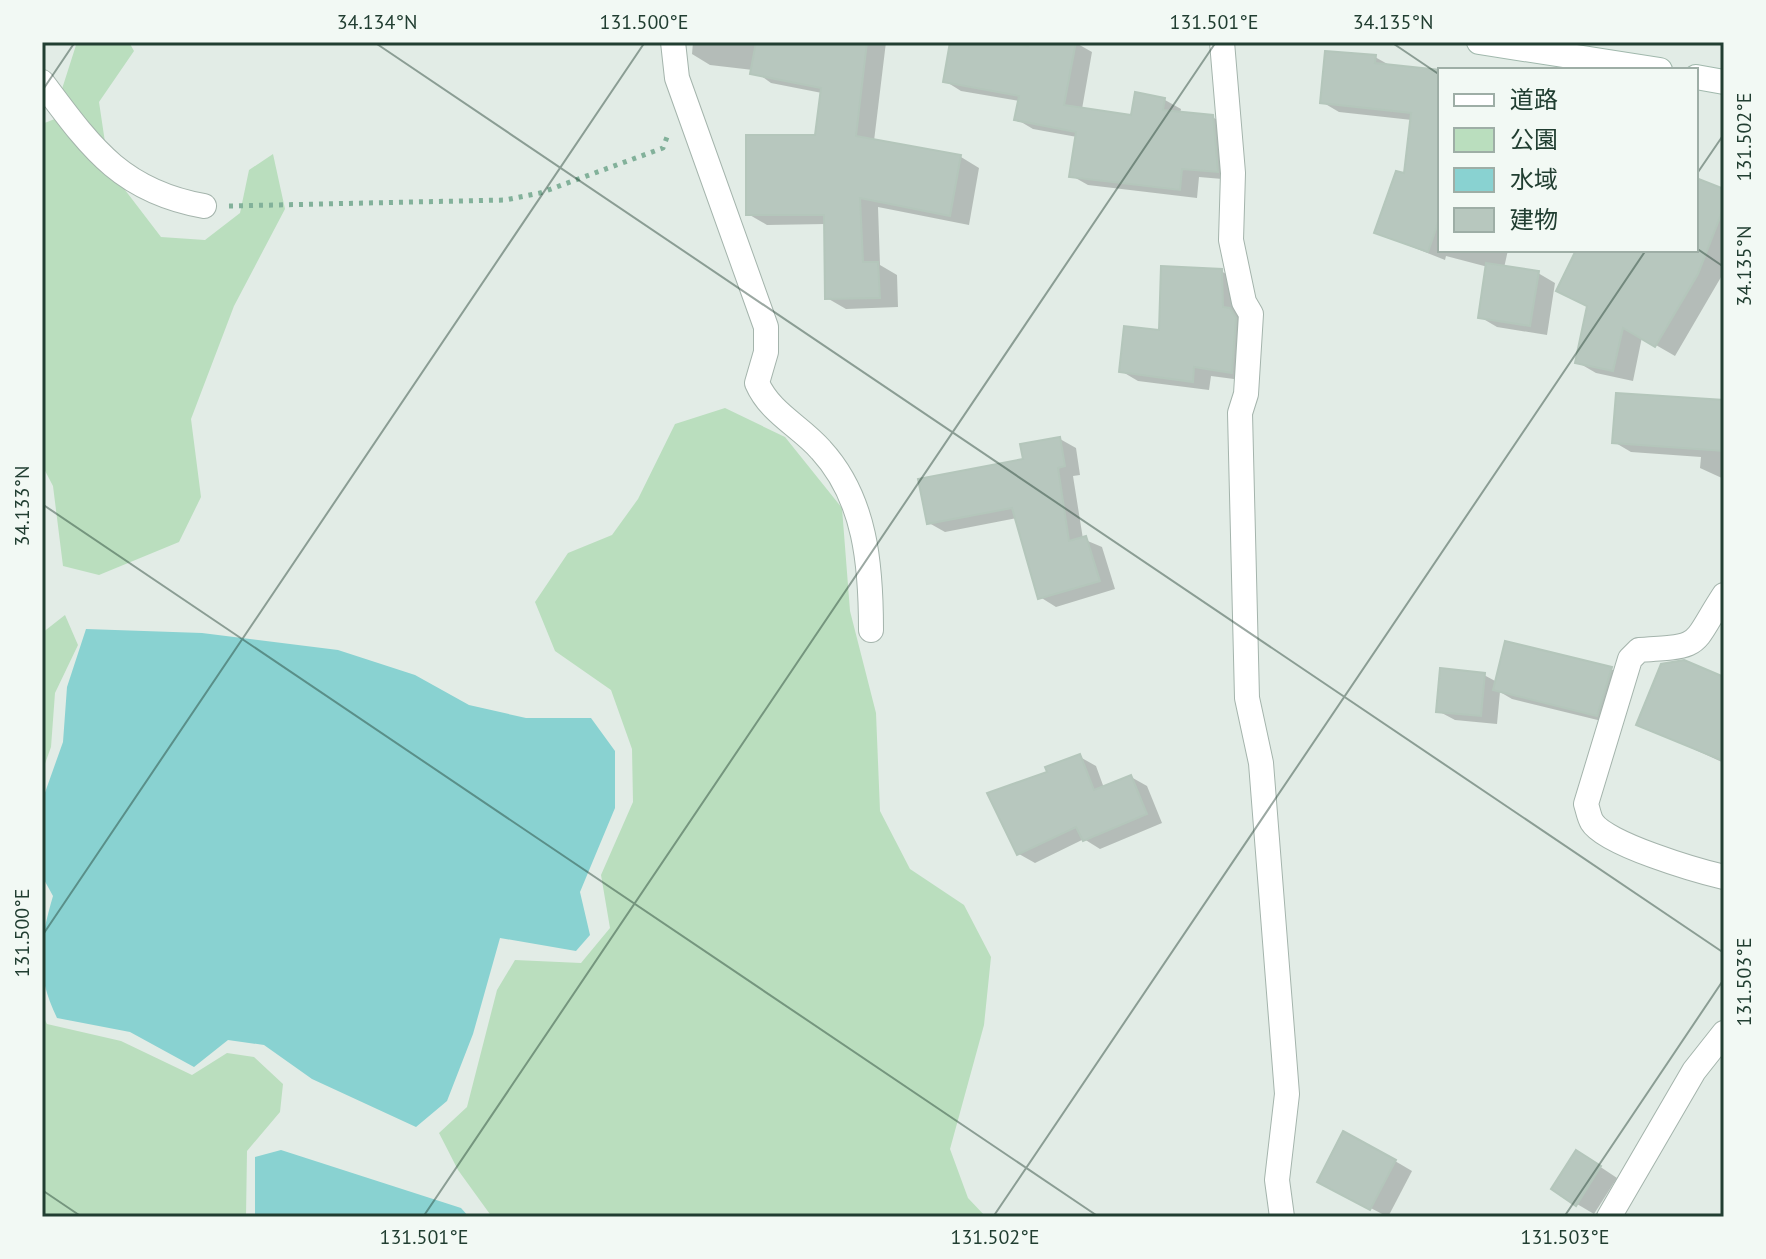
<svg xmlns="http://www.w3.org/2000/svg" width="1766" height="1259" font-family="'PT Sans','Noto Sans JP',sans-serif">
<rect width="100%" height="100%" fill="#e2ece6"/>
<g fill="#badebe">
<path d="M77 42H129L134 51 99 102 109 169 161 237 205 240 240 213 249 170 273 154 285 209 234 306 191 419 201 497 179 542 99 575 63 566 53 486 42 465V124L70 113 62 89Z"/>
<path d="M725 408 785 437 842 508 850 611 876 713 880 811 910 869 964 905 991 957 984 1025 950 1149 968 1198 986 1217H492L458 1170 439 1133 467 1107 497 990 515 960 581 963 610 928 601 875 633 802 632 749 611 690 555 651 535 602 568 553 612 535 638 499 675 424Z"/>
<path d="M65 615 78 645 55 693 51 747 42 772V633Z"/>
<path d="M42 1014 47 1024 121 1041 192 1075 227 1053 254 1057 283 1084 280 1112 247 1151 246 1217H42Z"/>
</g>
<g fill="#89d2d1">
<path d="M86 629 202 633 338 650 415 675 469 705 526 718H591L615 751V808L580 892 590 935 576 951 500 938 473 1034 447 1101 416 1127 312 1079 264 1045 228 1040 194 1067 130 1032 57 1018C35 972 39 944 53 896L42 876V801L63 742 67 687Z"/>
<path d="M281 1150 461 1208 469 1217H255V1157Z"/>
</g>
<g fill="#0003">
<path d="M693 42H886L874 141 961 157 979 168 969 225 878 207 880 265 897 275 898 307 846 309 827 298 826 224 767 225 748 214 817 137 822 93 771 83 753 70 710 65 692 54Z"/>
<path d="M952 42H992L1029 49 1031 42 1076 43 1092 52 1082 109 1132 117 1165 100 1181 109 1180 114 1212 117 1229 126 1234 180 1199 177 1197 198 1088 185 1072 176 1077 137 1033 129 1016 119 1020 101 961 91 945 81Z"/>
<path d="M1375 57 1391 66 1440 71V250H1508L1504 268 1538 273 1555 283 1547 335 1497 327 1480 317 1488 267 1446 256 1445 260 1377 233 1405 176 1412 120 1339 112 1322 102Z"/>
<path d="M1696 181 1724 191V272L1675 356 1642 337 1633 381 1596 373 1577 362 1589 307 1578 250H1696Z"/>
<path d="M1221 271 1238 281 1249 381 1211 376 1209 390 1138 381 1121 371Z"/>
<path d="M1724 402V479L1700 468 1701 457 1631 452 1614 442Z"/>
<path d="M1060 439 1076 448 1080 475 1073 476 1083 539 1102 547 1115 589 1056 607 1040 597 1017 518 945 532 929 523Z"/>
<path d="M1611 669 1628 679 1614 724 1512 699 1500 692 1497 724 1455 720 1438 711 1484 675 1497 682Z"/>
<path d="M1724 679V763L1639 724Z"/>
<path d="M1080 757 1096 766 1104 788 1131 777 1147 786 1162 823 1100 849 1084 839 1035 863 1019 854 1049 773Z"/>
<path d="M1395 1161 1412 1171 1388 1217 1336 1190Z"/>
<path d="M1593 1162 1617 1178 1594 1214 1577 1204Z"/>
</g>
<g fill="#b7c7be" stroke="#b4c6bb" stroke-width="2">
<path d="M756 42H867L856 136 961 155 950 216 860 198 863 262H878L880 298 825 299 824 215H746V135H815L821 88 750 74Z"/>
<path d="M950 42H1003L1028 46 1029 42H1076L1064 105 1131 115 1135 92 1165 98 1163 110 1213 115 1218 172 1182 169 1180 190 1069 177 1076 132 1014 120 1019 96 943 82Z"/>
<path d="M1325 51 1376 55 1375 63 1440 70V217L1428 252 1374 233 1396 171 1404 173 1411 113 1320 103Z"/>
<path d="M1696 178 1724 189V207L1698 274 1655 347 1623 328 1613 371 1575 363 1587 306 1556 291 1576 250H1696Z"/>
<path d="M1486 263 1539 271 1530 326 1478 318Z"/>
<path d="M1161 266 1222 269 1223 307 1230 308 1236 318 1232 373 1194 367 1193 382 1119 372 1124 326 1159 330Z"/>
<path d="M1616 393 1724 400V451L1612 443Z"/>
<path d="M1060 437 1065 466 1058 468 1069 541 1086 536 1100 581 1038 599 1012 508 927 524 918 479 1023 459 1020 444Z"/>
<path d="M1505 641 1612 667 1597 716 1493 690Z"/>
<path d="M1684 660 1724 677V761L1636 725 1661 664Z"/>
<path d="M1440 668 1485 673 1481 716 1436 712Z"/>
<path d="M1080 754 1094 790 1131 775 1147 814 1083 841 1076 827 1017 855 987 793 1047 772 1045 767Z"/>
<path d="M1343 1131 1396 1160 1370 1210 1317 1182Z"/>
<path d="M1576 1150 1601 1166 1576 1206 1551 1189Z"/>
</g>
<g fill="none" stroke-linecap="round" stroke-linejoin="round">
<g stroke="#a4b4ac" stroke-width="26">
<g id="street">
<path d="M673 42 677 78 766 327V352L757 383C770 413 800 426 821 450 866 499 871 566 871 630"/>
<path d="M1222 42 1233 173 1231 240 1244 302 1251 314 1246 394 1240 413 1247 698 1261 763 1287 1094 1277 1180 1282 1217"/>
<path d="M42 82C90 146 120 191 204 206"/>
<path d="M1724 595C1690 647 1705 646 1639 650L1630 659 1586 804C1588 810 1589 817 1592 822 1605 844 1698 871 1724 877"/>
<path d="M1609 1217 1694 1071 1724 1033"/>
</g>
</g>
<g stroke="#a0b8ac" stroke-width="26">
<g id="secondary">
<path d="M1479 42 1660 70"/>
<path d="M1696 77 1724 82"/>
</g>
</g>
<path stroke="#82b19a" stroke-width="5" stroke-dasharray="4 6" stroke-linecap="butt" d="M229 206 505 200 540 193 663 148 667 137"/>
<use href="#street" stroke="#fff" stroke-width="24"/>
<use href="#secondary" stroke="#fff" stroke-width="24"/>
</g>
<path fill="none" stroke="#213e31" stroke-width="2" stroke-opacity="0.45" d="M374 42 1724 953M1391 42 1440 75M42 91 75 42M1696 175 1724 134M1696 248 1724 267M42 504 1099 1217M42 936 645 42M42 1190 82 1217M423 1217 1216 42M993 1217 1646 250M1564 1217 1724 979"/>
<rect width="1766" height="1259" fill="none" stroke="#f2f9f4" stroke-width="88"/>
<rect x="1438" y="68" width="260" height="184" fill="#f2f9f4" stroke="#9eaea6" stroke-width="2"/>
<rect x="1454" y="94" width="40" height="12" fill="#ffffff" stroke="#9eaea6" stroke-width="2"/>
<text x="1510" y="108" font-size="24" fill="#213e31">道路</text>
<rect x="1454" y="128" width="40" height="24" fill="#badebe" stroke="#9eaea6" stroke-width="2"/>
<text x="1510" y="148" font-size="24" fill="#213e31">公園</text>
<rect x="1454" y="168" width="40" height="24" fill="#89d2d1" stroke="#9eaea6" stroke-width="2"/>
<text x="1510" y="188" font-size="24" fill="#213e31">水域</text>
<rect x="1454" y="208" width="40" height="24" fill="#b7c7be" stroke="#9eaea6" stroke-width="2"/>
<text x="1510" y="228" font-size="24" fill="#213e31">建物</text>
<rect x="44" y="44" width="1678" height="1171" fill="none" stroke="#213e31" stroke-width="3"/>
<g font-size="20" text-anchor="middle" fill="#213e31">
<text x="377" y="29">34.134°N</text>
<text x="644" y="29">131.500°E</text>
<text x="1214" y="29">131.501°E</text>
<text x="1393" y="29">34.135°N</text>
<text transform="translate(1744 137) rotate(-90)" y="7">131.502°E</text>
<text transform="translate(1744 266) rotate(-90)" y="7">34.135°N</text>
<text transform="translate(22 506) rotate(-90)" y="7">34.133°N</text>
<text transform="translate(22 933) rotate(-90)" y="7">131.500°E</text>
<text transform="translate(1744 982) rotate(-90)" y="7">131.503°E</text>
<text x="424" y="1244">131.501°E</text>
<text x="995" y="1244">131.502°E</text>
<text x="1565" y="1244">131.503°E</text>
</g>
</svg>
